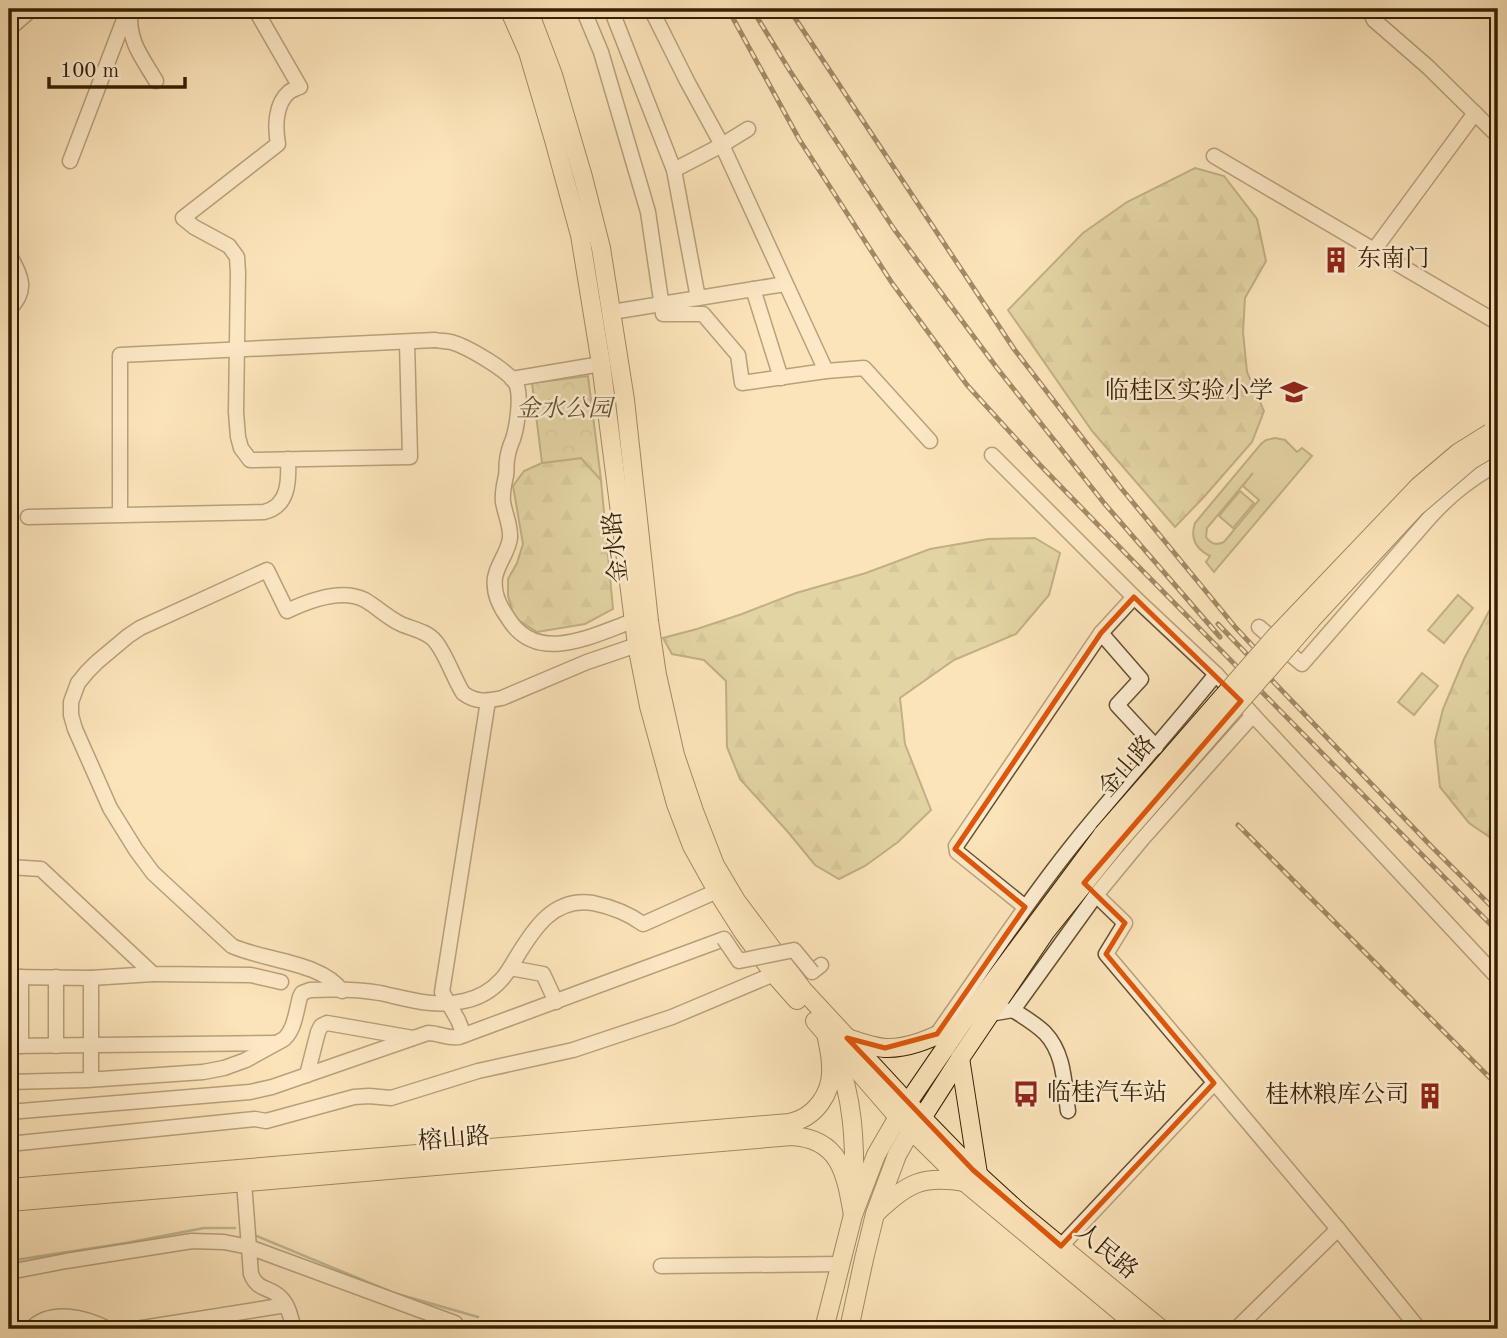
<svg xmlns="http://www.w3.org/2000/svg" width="1507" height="1338" font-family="'Old Standard TT','Noto Serif SC',serif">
<defs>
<pattern id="forest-firs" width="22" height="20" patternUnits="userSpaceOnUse" patternTransform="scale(1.75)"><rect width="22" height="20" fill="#c6c28b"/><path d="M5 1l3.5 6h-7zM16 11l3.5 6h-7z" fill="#aba676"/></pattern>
<pattern id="park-crowns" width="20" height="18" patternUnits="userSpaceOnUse" patternTransform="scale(1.75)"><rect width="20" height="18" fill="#c6c28b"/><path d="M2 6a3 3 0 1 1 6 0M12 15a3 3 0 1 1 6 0" fill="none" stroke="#aba676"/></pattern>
</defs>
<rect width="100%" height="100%" fill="#fce4ba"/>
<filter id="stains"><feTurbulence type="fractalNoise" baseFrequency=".00286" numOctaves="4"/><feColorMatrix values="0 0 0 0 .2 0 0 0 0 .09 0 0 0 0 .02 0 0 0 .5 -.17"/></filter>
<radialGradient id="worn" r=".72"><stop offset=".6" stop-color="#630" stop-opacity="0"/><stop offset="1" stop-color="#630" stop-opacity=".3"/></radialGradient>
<g fill="#c6c28b" stroke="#7e7046" stroke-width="2" fill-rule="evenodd">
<path d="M1275 438 1285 440 1297 452 1302 448 1312 456 1214 572 1206 562 1210 556C1196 549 1190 538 1195 523L1261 444 1266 440ZM1253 473 1243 486 1259 500 1224 542C1216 546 1210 543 1206 537L1207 528Z"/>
<path d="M1240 491 1254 503 1233 528 1219 516Z"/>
<path d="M1458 595 1473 608 1444 643 1428 630Z"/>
<path d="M1422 673 1438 686 1414 715 1398 702Z"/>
</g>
<g fill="url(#forest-firs)" stroke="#7e7046" stroke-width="2">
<path d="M1195 168 1224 176 1257 219 1266 261 1245 298 1243 332 1247 372 1264 411 1252 442 1203 498 1175 527 1092 431 1008 310 1083 233 1127 202Z"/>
<path d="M581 458 601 480 613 609 585 624 537 632 514 617 508 596V579L517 563 523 544 513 486 524 471 542 463Z"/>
<path d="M1035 538 1060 553 1049 595 1016 634 954 660 900 698 905 744 931 810 898 842 865 866 839 879 815 865 788 832 740 779 727 747 726 681 704 660 672 654 663 638 697 629 742 614 796 593 866 573 930 549 988 539Z"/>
<path d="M1498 594V839L1491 838 1469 823 1440 787 1435 741 1443 709 1464 659Z"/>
</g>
<path fill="url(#park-crowns)" stroke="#7e7046" stroke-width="2" d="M588 376 601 480 581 458 542 463 532 383Z"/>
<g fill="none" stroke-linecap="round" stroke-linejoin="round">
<g stroke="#757f6a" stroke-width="2.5">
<path d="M254 1235 394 1293 478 1317"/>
<path d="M9 1261 126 1243 204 1228H235"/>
<path d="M496 1322 516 1329"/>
</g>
<g stroke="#67502e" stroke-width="17">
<g id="minor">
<path d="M255 9 300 87C299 87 290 91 289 92 275 104 275 127 278 144L183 218 194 227 229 246 237 257 238 273 236 412 238 437 241 448 250 460 410 457 407 342"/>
<path d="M583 9 601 52 648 212 663 314H703L738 355 742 383 826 371 864 368 930 441"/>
<path d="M611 9 674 170 698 298"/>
<path d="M651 9 687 81 722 145 826 371"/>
<path d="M1369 9 1374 20 1428 67 1498 136"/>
<path d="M130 14C129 43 142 57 156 81"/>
<path d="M9 29 32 9"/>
<path d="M1214 156 1498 323"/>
<path d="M70 161 128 9"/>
<path d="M674 170 722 145 748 129"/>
<path d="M1374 250 1475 113"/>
<path d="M9 254C21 277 29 289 9 310"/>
<path d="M753 289 781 378"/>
<path d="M612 312 785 284"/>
<path d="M512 379 601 364"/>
<path d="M992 455 1134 597 1216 674 1253 715 1143 838 1096 895 1125 923 1106 954 1338 1229 1419 1329"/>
<path d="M120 514V355L435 340C440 341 446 341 451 342 466 346 512 372 517 386 521 399 517 427 513 439 510 446 508 452 507 460 506 465 507 471 506 476 504 485 502 492 503 502 505 514 511 526 510 538 508 553 497 564 495 578 493 592 500 607 508 618 537 666 593 635 633 621"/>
<path d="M28 517 264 512C289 506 289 481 288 459"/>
<path d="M1259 627 1302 664 1431 516C1453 492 1470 480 1498 463"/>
<path d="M1101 633 1141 679 1117 705 1156 747"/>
<path d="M1253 715 1498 978"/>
<path d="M9 867 41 869 153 974 251 975 281 982"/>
<path d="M1025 907 957 852 956 846 1101 633 1134 597"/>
<path d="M510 968 543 974 556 1002"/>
<path d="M812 972 821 965"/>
<path d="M9 977 91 978 153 974"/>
<path d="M91 978V1079"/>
<path d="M342 991C322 962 265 961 232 946L153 873 136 850 110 808 75 729 71 715V702L78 683 87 672 97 662 128 636 140 628 267 570 287 611C308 601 342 588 365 600 377 607 388 618 401 624 412 629 427 631 435 641 446 654 453 677 463 693 476 703 487 701 502 698L587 662 637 645"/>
<path d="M1013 1010C1024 1017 1036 1024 1045 1033 1065 1054 1064 1084 1068 1111"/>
<path d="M990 1014 1013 1010 1096 895"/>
<path d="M937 1034C981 972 1023 907 1071 847 1118 788 1169 733 1216 674"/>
<path d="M464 1035 458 1020 442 992 488 701"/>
<path d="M9 1046 275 1043"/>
<path d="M21 1046V977"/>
<path d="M56 1046V977"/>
<path d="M307 1075 318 1032 321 1026 327 1023 413 1038"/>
<path d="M9 1082 87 1080 203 1072 224 1068 246 1060 284 1039C295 1029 296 1011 300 997L302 993 310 990C332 989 358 989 380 993 408 999 435 1008 464 1001 478 998 492 990 501 980 507 974 512 965 516 958 534 928 554 897 593 903 612 907 628 913 643 924L717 891"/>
<path d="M9 1112 250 1092 272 1087 428 1033C439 1033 448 1039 459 1037L724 939"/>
<path d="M9 1144 255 1119 266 1121 354 1097 369 1096 391 1098 478 1071 573 1050 672 1017 774 974"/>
<path d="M244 1182 251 1274C258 1292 270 1286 281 1298 289 1306 291 1319 294 1329"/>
<path d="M1061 1246 1214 1083"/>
<path d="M661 1266 841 1264"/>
<path d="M9 1272 66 1261 192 1241 224 1242 249 1247 455 1323 459 1329"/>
<path d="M31 1329C50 1308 86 1317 108 1329"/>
<path d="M136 1329 286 1305"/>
<path d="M1236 1329 1338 1229"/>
</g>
</g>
<g stroke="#351f00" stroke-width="20">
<g id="major">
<path d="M509 9 528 52 554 140 580 235 601 364 637 645 649 706 676 804 692 846 717 891 743 932 774 974 797 1000"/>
<path d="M528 9 553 75 583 177 601 248 625 400 649 621 657 675 675 755 694 811 715 865 737 902 803 990 903 1098 973 1170 1019 1212 1161 1329"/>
<path d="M815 1021 898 1117 961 1179 1141 1329"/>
<path d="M847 1038C859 1042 873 1047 885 1048 912 1049 937 1035 960 1025"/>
<path d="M836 1056C853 1097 855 1142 854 1186"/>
<path d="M960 1058 978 1174"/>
<path d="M9 1188 789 1123C815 1118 833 1093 831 1066 831 1055 828 1044 826 1033"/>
<path d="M9 1202 792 1136C841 1139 846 1175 853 1215"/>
<path d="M877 1212C909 1183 921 1175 965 1182"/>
<path d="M824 1329 853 1215 876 1155 898 1117 961 1025 1103 834"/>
<path d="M849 1329 864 1259 875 1214 897 1155 906 1139 922 1118 961 1057 1046 931 1115 845"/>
</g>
</g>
<use href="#minor" stroke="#fdedd2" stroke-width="14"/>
<use href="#major" stroke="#fce4ba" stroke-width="18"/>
<g stroke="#351f00" stroke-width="5">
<g id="rail">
<path d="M728 9 799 139 892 283 967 385 1040 465 1133 561 1498 932"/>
<path d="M752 9 790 71 894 229 997 368 1104 503 1220 637"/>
<path d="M789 9 1014 349 1121 488 1236 628 1276 671"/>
<path d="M1218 624 1431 846 1498 913"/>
<path d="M1238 825 1498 1086"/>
</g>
</g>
<use href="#rail" stroke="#fdedd2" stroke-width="2.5" stroke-dasharray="8" stroke-linecap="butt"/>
<g stroke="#67502e" stroke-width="17" stroke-linecap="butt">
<path id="minor-bridge" d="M724 939 739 961 794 950 812 972"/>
</g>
<g stroke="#351f00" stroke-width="20" stroke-linecap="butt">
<g id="major-bridge">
<path d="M1103 834 1275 637 1419 486 1458 453 1490 433"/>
<path d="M1115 845 1312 619 1416 507 1471 460 1498 444"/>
</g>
</g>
<use href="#minor-bridge" stroke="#fdedd2" stroke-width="14"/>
<use href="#major-bridge" stroke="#fce4ba" stroke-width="18"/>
</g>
<path d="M0 0H1507V1338H0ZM1134 597 1241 701 1084 883 1125 923 1106 954 1214 1083 1061 1246 973 1170 847 1038 885 1048 937 1034 1025 907 955 849 1101 633Z" fill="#fce4ba" fill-opacity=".55" fill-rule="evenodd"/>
<path fill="none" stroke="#df560b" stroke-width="5" stroke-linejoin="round" d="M1134 597 1241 701 1084 883 1125 923 1106 954 1214 1083 1061 1246 973 1170 847 1038 885 1048 937 1034 1025 907 955 849 1101 633Z"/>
<defs>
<g id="building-bare" transform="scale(2.1)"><path d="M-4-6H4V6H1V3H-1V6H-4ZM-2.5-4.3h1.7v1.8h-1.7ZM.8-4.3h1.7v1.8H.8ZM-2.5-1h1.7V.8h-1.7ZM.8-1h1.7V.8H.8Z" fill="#8f2418" stroke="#fdedd2" stroke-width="2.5" paint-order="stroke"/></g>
<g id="school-bare" transform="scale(2.1)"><path d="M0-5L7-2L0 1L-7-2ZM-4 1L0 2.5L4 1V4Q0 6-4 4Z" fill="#8f2418" stroke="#fdedd2" stroke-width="2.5" paint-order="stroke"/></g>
<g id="bus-bare" transform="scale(2.1)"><path d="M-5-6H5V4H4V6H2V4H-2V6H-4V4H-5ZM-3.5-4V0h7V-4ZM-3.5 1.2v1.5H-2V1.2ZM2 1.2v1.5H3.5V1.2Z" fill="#8f2418" stroke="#fdedd2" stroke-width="2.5" paint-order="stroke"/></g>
</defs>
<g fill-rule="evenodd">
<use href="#building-bare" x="1336" y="260"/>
<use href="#school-bare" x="1294" y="392"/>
<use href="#bus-bare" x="1026" y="1094"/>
<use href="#building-bare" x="1430" y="1096"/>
</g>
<g text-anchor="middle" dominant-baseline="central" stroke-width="5" stroke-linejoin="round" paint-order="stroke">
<g font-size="24" fill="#351f00" stroke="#fdedd2" text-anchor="start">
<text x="1357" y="260">东南门</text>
<text x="1273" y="392" text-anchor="end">临桂区实验小学</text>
<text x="1047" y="1094">临桂汽车站</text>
<text x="1409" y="1096" text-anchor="end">桂林粮库公司</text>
</g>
<g font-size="24" font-style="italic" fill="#60502a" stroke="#fdedd2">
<text x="564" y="410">金水公园</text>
</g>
<g font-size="24" fill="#351f00" stroke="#fdedd2">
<text transform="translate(617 547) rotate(-96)">金水路</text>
<text transform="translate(1128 767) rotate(-49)">金山路</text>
<text transform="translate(454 1140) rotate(-5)">榕山路</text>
<text transform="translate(1106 1252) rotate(40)">人民路</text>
</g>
</g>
<rect width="1507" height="1338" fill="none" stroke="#fce4ba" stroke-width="35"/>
<rect x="10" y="10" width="1486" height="1317" fill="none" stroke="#351f00" stroke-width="3.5"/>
<rect x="18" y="18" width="1472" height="1303" fill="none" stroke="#351f00" stroke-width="2"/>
<path d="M49 77v10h136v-10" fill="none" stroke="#351f00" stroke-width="3.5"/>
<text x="60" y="77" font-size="21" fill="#351f00" stroke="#fdedd2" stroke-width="5" paint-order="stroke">100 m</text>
<rect width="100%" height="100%" filter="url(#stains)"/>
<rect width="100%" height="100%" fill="url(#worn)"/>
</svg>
